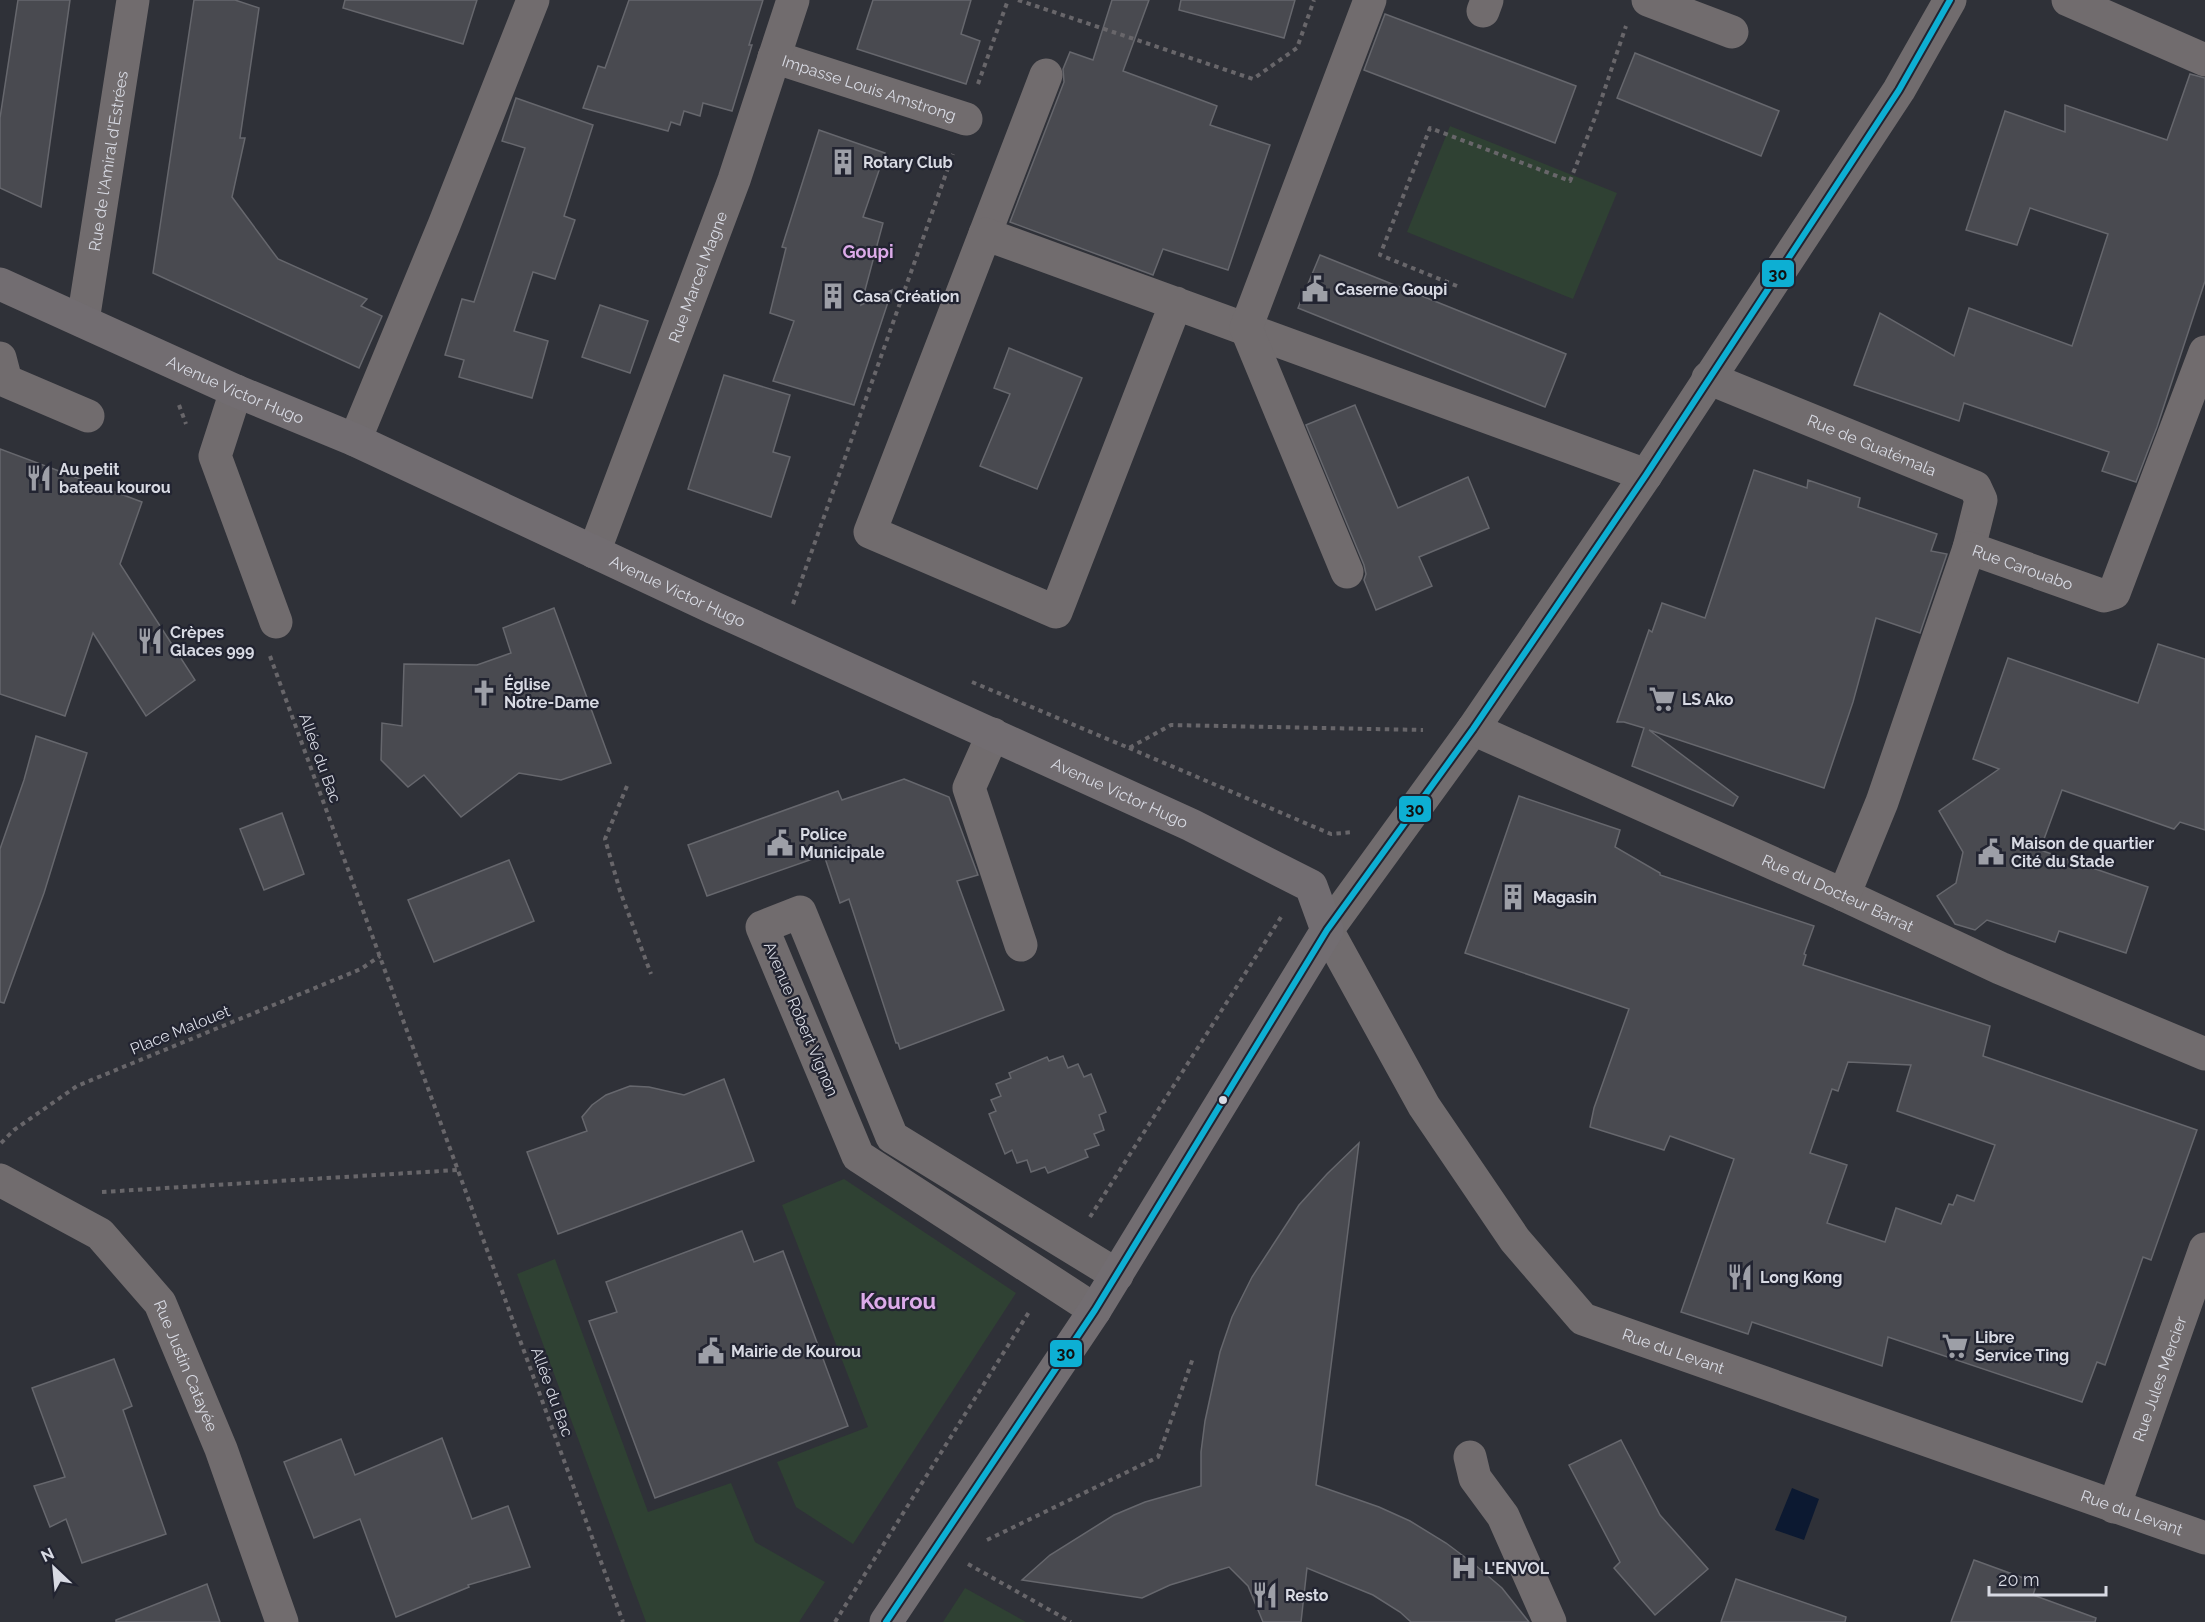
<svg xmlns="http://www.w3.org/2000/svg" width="2205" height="1622" font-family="Raleway,sans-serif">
<rect width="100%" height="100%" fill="#2f3138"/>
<g fill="#2f4133">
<path d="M1450 126 1617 193 1573 299 1407 232Z"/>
<path d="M844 1179 1016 1293 853 1544 796 1507 777 1462 868 1427 782 1205Z"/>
<path d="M555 1259 648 1512 731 1483 755 1542 825 1582 799 1622H646L517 1274Z"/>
<path d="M965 1588 1026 1622H943Z"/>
</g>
<path fill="#0c1931" d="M1792 1488 1819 1499 1804 1540 1775 1530Z"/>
<g fill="#494a50" stroke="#66676d" stroke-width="1.5" fill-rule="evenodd">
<path d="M18 0H70L41 207 0 188V118Z"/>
<path d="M194 0H235L259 8 240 138H245L232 197 278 259 367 299 361 306 382 316 359 368 153 273Z"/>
<path d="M345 0H477L463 44 343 8Z"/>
<path d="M629 0H763L749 45H752L732 111 703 103 700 116 684 111 680 125 671 122 668 131 583 108 598 66 605 68Z"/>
<path d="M873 0H971L961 34 980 41 966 84 857 49Z"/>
<path d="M1112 0H1149L1123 71 1217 106 1210 125 1270 145 1228 270 1163 249 1153 275 1010 222 1064 82 1063 69 1070 52 1093 60Z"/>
<path d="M1181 0H1295L1284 38 1179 10Z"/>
<path d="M1385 14 1576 86 1555 143 1364 70Z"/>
<path d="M1635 53 1779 111 1761 156 1617 98Z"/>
<path d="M2190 74 2205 78V281L2157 427 2136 482 2102 471 2109 452 1964 403 1959 421 1854 385 1880 313 1954 356 1969 308 2072 346 2108 234 2030 208 2017 245 1966 230 2005 111 2065 132V105L2167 140Z"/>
<path d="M516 98 593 125 564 216 575 220 555 279 533 272 514 331 548 341 532 398 459 377 464 360 445 355 462 299 474 302 525 148 502 141Z"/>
<path d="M819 130 885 153 863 217 883 223 861 305 892 290 854 405 773 381 794 321 770 313 786 248 782 247Z"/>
<path d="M1320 255 1566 354 1545 407 1298 308Z"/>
<path d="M600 305 648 321 630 373 582 357Z"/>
<path d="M1009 348 1082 378 1037 489 980 466 1010 394 994 388Z"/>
<path d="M724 375 790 395 773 452 790 457 771 517 688 489Z"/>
<path d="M1355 405 1398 508 1468 477 1489 528 1419 557 1432 586 1376 610 1364 580 1366 574 1364 565 1306 425Z"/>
<path d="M0 449 142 502 120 564 195 680 146 716 93 633 65 716 0 694Z"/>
<path d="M1754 470 1807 488 1808 480 1860 498 1858 507 1937 534 1931 551 1947 554 1920 633 1876 618 1853 702 1824 788 1649 730 1738 797 1733 806 1632 766 1644 728 1624 722H1617L1649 630 1652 632 1662 603 1705 618Z"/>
<path d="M554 608 611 763 561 780 519 773 461 817 424 775 408 787 381 760 382 723 402 726 404 664 477 665 511 653 503 628Z"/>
<path d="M2158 644 2205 659V830L2180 822 2174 829 2062 790 2040 850 2148 887 2126 953 2059 931 2055 942 1987 920 1975 930 1955 924 1937 896 1956 883 1963 852 1939 811 1999 769 1973 759 2008 658 2138 703Z"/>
<path d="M36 736 87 753 44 893 4 1003 0 1002V849L24 780Z"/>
<path d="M904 779 949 797 978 875 957 881 1004 1010 900 1049 898 1043H896L849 899 840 903 824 855 707 896 688 845 838 791 842 800Z"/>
<path d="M1519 796 1620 830 1615 847 1660 873V875L1814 926 1804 954 1806 955 1803 965 1990 1026 1983 1056 2197 1130 2151 1260 2143 1257 2105 1365 2097 1362 2082 1402 1888 1337 1882 1366 1752 1322 1748 1334 1681 1312 1734 1159 1670 1136 1664 1150 1590 1127 1594 1108 1629 1009 1465 953ZM1848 1062 1911 1065 1897 1111 1995 1145 1974 1201 1957 1195 1953 1205 1949 1204 1941 1224 1896 1208 1885 1242 1827 1223 1847 1165 1810 1153 1832 1089 1838 1091Z"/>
<path d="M282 813 304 874 264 890 240 829Z"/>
<path d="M509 860 534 921 434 962 408 900Z"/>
<path d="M1063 1056 1068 1068 1078 1064 1084 1077 1091 1074 1106 1112 1099 1115 1104 1130 1094 1134 1099 1145 1085 1150 1088 1157 1048 1173 1045 1167 1031 1172 1027 1160 1017 1163 1012 1150 1005 1154 989 1114 996 1111 991 1100 1001 1096 996 1084 1011 1078 1009 1073 1047 1057 1049 1061Z"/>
<path d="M724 1079 754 1161 558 1234 527 1152 587 1131 582 1117 592 1105 606 1095 630 1086 649 1087 684 1095Z"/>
<path d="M1359 1143 1316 1485 1379 1507 1410 1521 1446 1543 1474 1564 1502 1588 1529 1622H1411L1400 1612 1373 1595 1307 1568 1301 1622H1263L1248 1586 1229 1567 1170 1585 1142 1598 1022 1580 1050 1555 1114 1515 1145 1502 1201 1486V1452L1205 1421 1220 1352 1232 1317 1252 1277 1299 1205 1327 1174Z"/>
<path d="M742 1231 754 1262 783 1251 848 1426 655 1498 589 1321 617 1312 606 1282Z"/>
<path d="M114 1359 132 1406 123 1410 166 1534 82 1563 66 1519 50 1527 34 1486 65 1477 32 1388Z"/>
<path d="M442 1438 472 1519 508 1506 530 1567 468 1585 469 1587 396 1617 360 1519 314 1538 284 1462 341 1439 355 1475Z"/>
<path d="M1621 1440 1660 1515 1708 1569 1655 1615 1614 1568 1620 1562 1569 1465Z"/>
<path d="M1974 1560 2037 1583 2033 1595 2096 1618 2095 1622H1951Z"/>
<path d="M1736 1579 1846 1617 1845 1622H1721Z"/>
<path d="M207 1584 220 1622H116V1620Z"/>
</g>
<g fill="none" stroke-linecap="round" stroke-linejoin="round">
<g stroke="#68666a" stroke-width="4" stroke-dasharray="4.5 4.5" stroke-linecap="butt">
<path d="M1018 0 1253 79 1297 48 1314 0"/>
<path d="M978 84 1008 0"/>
<path d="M1457 286 1380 255 1430 128 1570 181 1596 115 1626 26"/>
<path d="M179 405 186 424"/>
<path d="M793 604 953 154"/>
<path d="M270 656 623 1622"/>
<path d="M972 682 1129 748 1171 725 1423 730"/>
<path d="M1129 748 1331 834 1354 832"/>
<path d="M627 786 605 839 620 891 651 974"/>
<path d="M1 1143 14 1130 77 1086 361 969 380 956"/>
<path d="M102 1192 457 1170"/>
<path d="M1090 1217 1283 914"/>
<path d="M987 1540 1158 1457 1193 1358"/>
<path d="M968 1564 1071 1622"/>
<path d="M835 1622 1029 1312"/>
</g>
<g stroke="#716c6e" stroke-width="33">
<path d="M1648 0 1732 32"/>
<path id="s1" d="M1950 0 1899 90 1646 475 1473 729 1327 930 1424 1106 1515 1240 1583 1319 2205 1538"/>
<path d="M2068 0 2205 60"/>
<path d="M1483 11 1487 0"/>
<path id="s2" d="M774 57 966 119"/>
<path d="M985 234 1046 75"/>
<path d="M1176 303 1056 612 870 532 985 234 1646 475"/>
<path id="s3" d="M83 321 133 0"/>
<path d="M0 358 6 381 88 416"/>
<path id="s4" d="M1708 378 1975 487 1981 500 1969 548"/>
<path d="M236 391 215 456 276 622"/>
<path d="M355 440 444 225 533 0"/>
<path id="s5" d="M594 552 734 180 793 0"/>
<path d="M1347 572 1246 328 1370 0"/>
<path id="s6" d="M1473 729 1844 895 2000 968 2205 1054"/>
<path d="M993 734 969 788 1021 945"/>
<path id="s7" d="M1844 895 1882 802 1969 548 2104 596 2114 593 2205 352"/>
<path id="s8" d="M0 1180 100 1234 160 1303 221 1449 282 1622"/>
<path d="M1095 1310 858 1156 762 927 800 912 892 1137 1117 1275"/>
<path d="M1470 1457 1475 1478 1503 1516 1550 1622"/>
<path id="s9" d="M2114 1507 2205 1249"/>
</g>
<path stroke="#726d71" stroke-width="33" id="s10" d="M0 284 236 391 355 440 714 608 1191 825 1311 886 1327 930 1095 1310 886 1622"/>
<g stroke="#222431" stroke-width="10">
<path id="bus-1" d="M886 1622 1095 1310 1327 930 1473 729 1646 475 1899 90 1950 0"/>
</g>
<use href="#bus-1" stroke="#0dafd3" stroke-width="6"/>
</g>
<defs>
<g id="building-bare" transform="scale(2.07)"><path d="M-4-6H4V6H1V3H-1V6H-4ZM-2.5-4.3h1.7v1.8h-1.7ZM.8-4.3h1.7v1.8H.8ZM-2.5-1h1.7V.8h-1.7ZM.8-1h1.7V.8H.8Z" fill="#9d9fa7" stroke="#222431" stroke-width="2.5" paint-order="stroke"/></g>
<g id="civic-bare" transform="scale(2.07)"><path d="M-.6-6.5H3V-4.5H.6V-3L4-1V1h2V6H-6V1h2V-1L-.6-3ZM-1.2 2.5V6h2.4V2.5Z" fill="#9d9fa7" stroke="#222431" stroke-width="2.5" paint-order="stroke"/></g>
<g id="restaurant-bare" transform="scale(2.07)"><path d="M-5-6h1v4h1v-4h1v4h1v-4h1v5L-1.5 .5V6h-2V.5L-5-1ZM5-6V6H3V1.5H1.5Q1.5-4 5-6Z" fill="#9d9fa7" stroke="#222431" stroke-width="2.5" paint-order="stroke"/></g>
<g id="church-bare" transform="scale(2.07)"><path d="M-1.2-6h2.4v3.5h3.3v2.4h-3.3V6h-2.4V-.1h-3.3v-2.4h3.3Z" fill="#9d9fa7" stroke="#222431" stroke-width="2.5" paint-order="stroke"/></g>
<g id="supermarket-bare" transform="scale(2.07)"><path d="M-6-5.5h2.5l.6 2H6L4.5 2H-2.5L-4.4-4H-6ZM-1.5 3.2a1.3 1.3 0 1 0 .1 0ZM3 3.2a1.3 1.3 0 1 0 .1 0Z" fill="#9d9fa7" stroke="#222431" stroke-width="2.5" paint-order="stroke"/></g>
<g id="hospital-bare" transform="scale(2.07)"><path d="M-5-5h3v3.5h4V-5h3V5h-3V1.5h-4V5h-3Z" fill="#9d9fa7" stroke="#222431" stroke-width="2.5" paint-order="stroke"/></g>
</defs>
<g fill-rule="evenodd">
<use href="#building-bare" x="843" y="162"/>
<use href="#civic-bare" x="1315" y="289"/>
<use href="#building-bare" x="833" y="296"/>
<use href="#restaurant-bare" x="39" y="478"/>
<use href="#restaurant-bare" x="150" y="641"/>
<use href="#church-bare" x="484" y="693"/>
<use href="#supermarket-bare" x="1662" y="699"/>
<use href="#civic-bare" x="780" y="843"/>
<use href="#civic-bare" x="1991" y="852"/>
<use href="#building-bare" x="1513" y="897"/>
<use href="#restaurant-bare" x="1740" y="1277"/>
<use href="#supermarket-bare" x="1955" y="1346"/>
<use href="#civic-bare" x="711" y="1351"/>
<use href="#hospital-bare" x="1464" y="1568"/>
<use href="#restaurant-bare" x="1265" y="1595"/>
</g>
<circle fill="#d8dae3" stroke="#222431" stroke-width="2" cx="1223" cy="1100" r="5"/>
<g text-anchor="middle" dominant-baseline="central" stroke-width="4.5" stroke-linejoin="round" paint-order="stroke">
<g font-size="16" fill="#d8dae3" stroke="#222431">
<text stroke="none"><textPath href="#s2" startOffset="100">Impasse Louis Amstrong</textPath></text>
<text stroke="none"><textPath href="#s3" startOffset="162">Rue de l'Amiral d'Estrées</textPath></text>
<text stroke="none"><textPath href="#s5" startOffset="294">Rue Marcel Magne</textPath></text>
<text stroke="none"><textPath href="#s10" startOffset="258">Avenue Victor Hugo</textPath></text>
<text stroke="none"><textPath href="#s4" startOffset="177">Rue de Guatémala</textPath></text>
<text stroke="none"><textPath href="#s7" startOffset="426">Rue Carouabo</textPath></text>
<text stroke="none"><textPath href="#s10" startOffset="744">Avenue Victor Hugo</textPath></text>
<text transform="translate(320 758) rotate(70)">Allée du Bac</text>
<text stroke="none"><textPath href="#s10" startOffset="1230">Avenue Victor Hugo</textPath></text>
<text stroke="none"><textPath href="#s6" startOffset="400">Rue du Docteur Barrat</textPath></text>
<text transform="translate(801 1019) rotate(67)">Avenue Robert Vignon</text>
<text transform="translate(180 1030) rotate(-22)">Place Malouet</text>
<text stroke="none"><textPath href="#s1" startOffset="1683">Rue du Levant</textPath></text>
<text stroke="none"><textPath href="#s8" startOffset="273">Rue Justin Catayée</textPath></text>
<text stroke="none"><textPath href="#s9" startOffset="136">Rue Jules Mercier</textPath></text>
<text transform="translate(552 1392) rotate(70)">Allée du Bac</text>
<text stroke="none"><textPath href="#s1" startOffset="2169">Rue du Levant</textPath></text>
</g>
<g font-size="16" font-weight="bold" fill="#d8dae3" stroke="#222431" text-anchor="start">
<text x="863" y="162">Rotary Club</text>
<text x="1335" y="289">Caserne Goupi</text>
<text x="853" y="296">Casa Création</text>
<text x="59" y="469">Au petit<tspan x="59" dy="18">bateau kourou</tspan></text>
<text x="170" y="632">Crèpes<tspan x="170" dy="18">Glaces 999</tspan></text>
<text x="504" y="684">Église<tspan x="504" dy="18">Notre-Dame</tspan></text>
<text x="1682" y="699">LS Ako</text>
<text x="800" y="834">Police<tspan x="800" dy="18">Municipale</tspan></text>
<text x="2011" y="843">Maison de quartier<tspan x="2011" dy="18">Cité du Stade</tspan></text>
<text x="1533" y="897">Magasin</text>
<text x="1760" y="1277">Long Kong</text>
<text x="1975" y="1337">Libre<tspan x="1975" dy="18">Service Ting</tspan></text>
<text x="731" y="1351">Mairie de Kourou</text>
<text x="1484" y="1568">L'ENVOL</text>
<text x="1285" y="1595">Resto</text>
</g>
<g font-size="18" font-weight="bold" fill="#dcabe9" stroke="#222431">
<text x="868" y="251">Goupi</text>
</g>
<g font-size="22" font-weight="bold" fill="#dcabe9" stroke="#222431">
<text x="898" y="1301">Kourou</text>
</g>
</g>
<g stroke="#222431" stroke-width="2">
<rect x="1761" y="259" width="34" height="29" rx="6" fill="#0dafd3"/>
<rect x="1398" y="795" width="34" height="28" rx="6" fill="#0dafd3"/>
<rect x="1049" y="1339" width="34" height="29" rx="6" fill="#0dafd3"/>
</g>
<g font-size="16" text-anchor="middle" font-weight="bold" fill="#111">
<text x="1778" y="280">30</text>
<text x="1415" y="815">30</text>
<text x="1066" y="1359">30</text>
</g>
<g transform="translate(54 1568) rotate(334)" stroke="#222431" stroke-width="4.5" paint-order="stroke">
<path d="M0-4.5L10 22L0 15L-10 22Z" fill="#d8dae3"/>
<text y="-9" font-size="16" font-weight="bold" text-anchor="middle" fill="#d8dae3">N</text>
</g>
<path d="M1989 1586v9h117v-9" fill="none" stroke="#d8dae3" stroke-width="3"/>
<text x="1998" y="1586" font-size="18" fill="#d8dae3" stroke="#222431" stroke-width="4.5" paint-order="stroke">20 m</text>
</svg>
